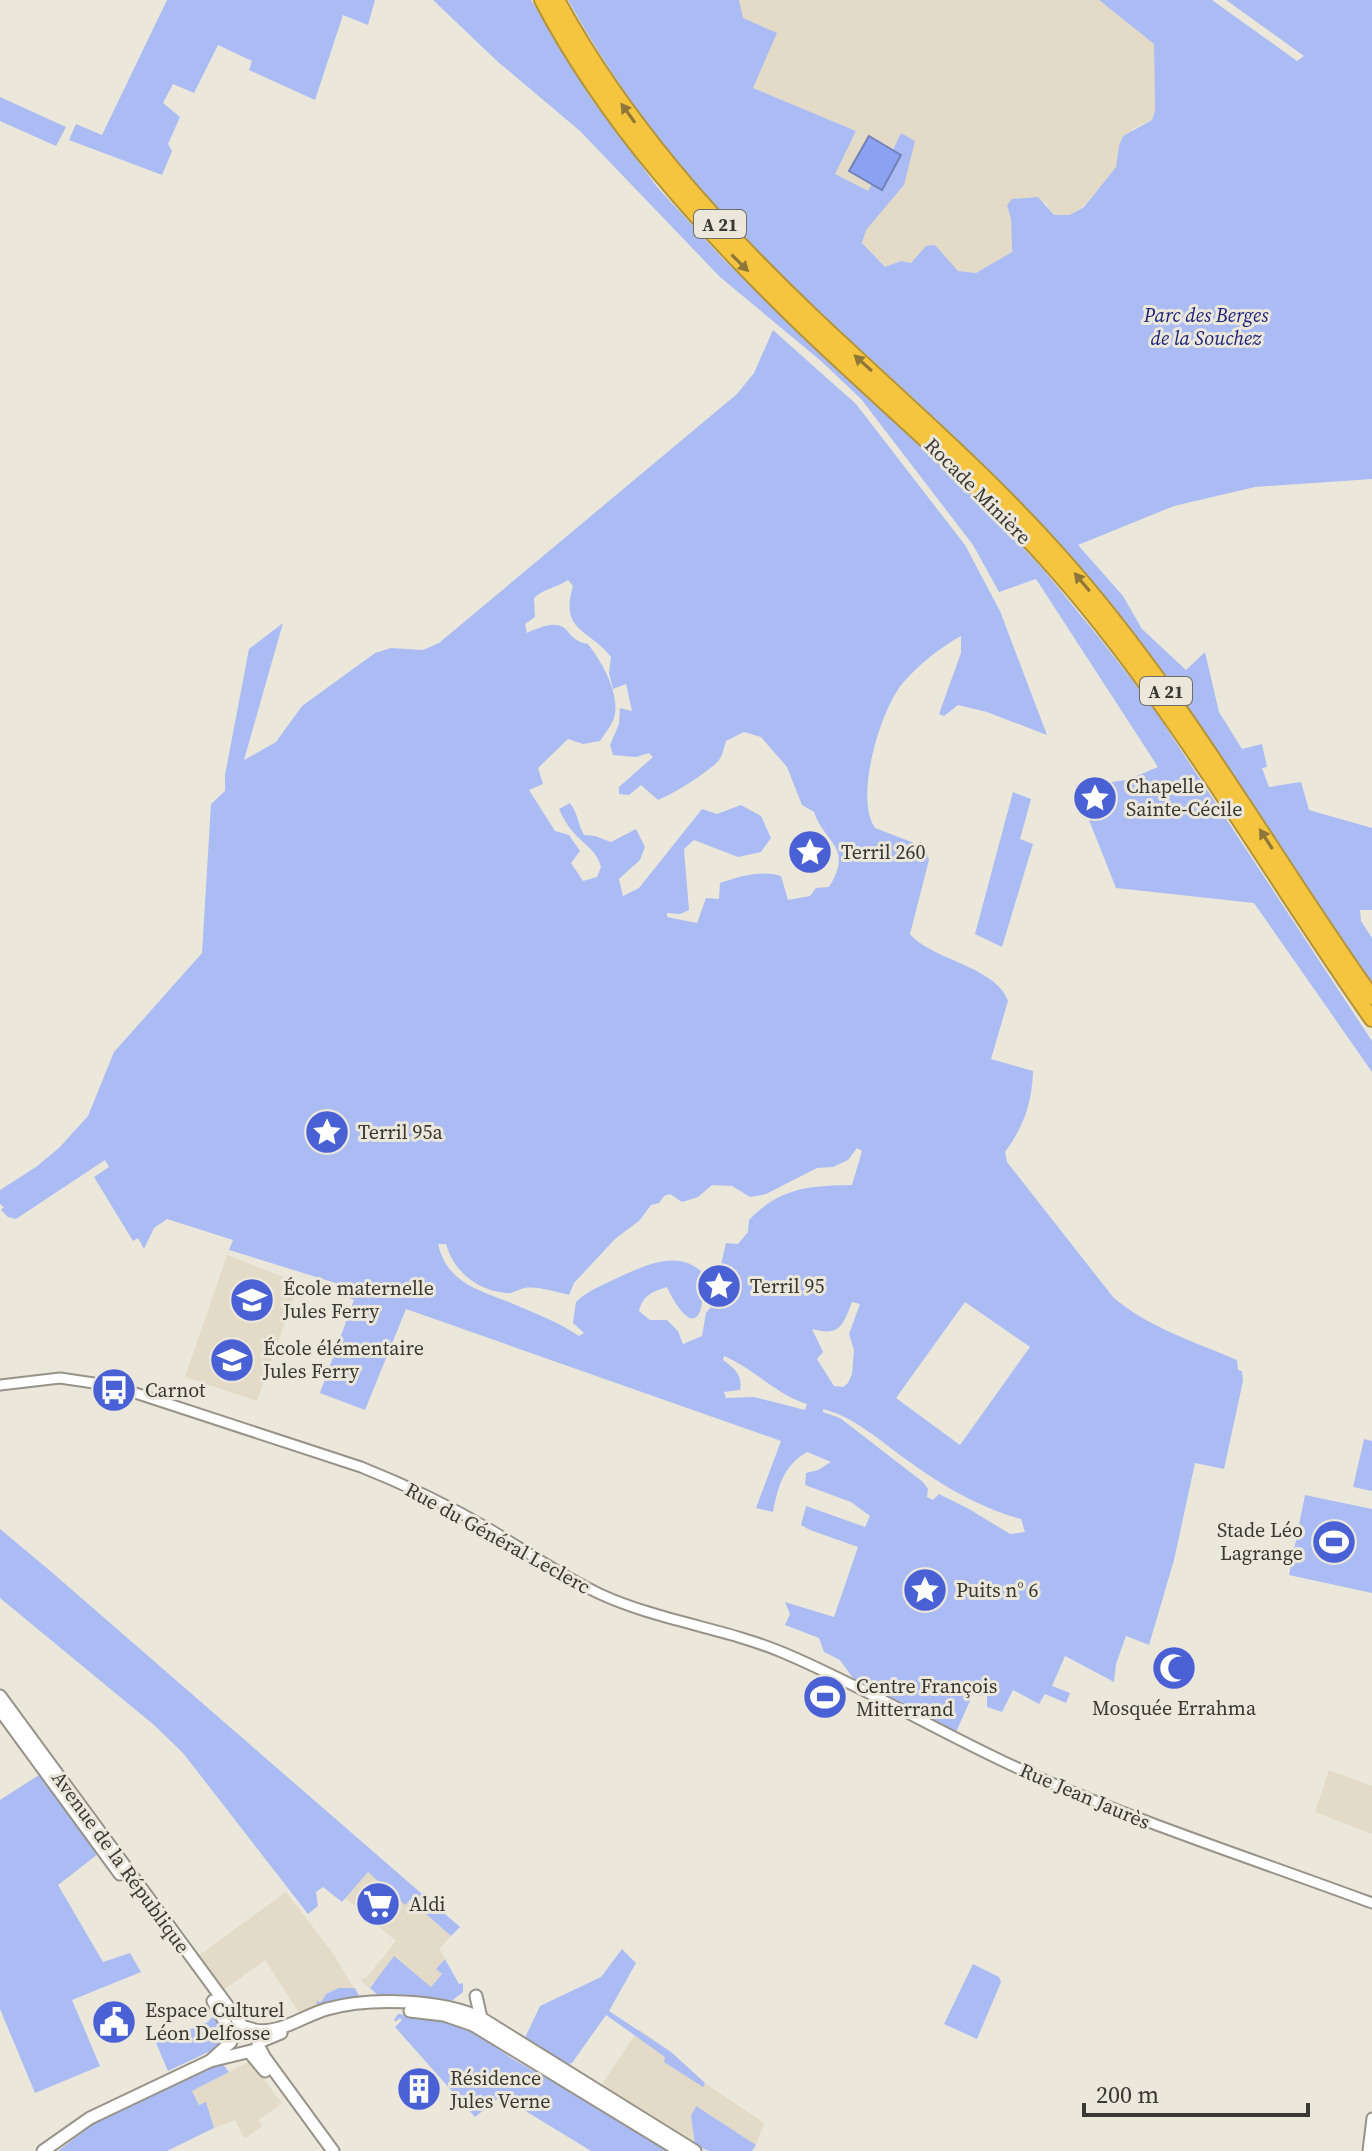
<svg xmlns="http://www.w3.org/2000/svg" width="1372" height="2151" font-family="'Source Serif 4',serif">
<rect width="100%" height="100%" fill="#ece7db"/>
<g fill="#e3dbc8">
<path d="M739 0H1099L1154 44 1155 112 1152 120 1134 128 1119 146 1116 167 1084 206 1070 215H1054L1045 202 1007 205 1011 219 1012 252 976 273 958 271 926 247 911 263 901 261 885 267 862 243 866 230 835 173 856 131 753 88Z"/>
<path d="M227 1255 299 1283 257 1401 185 1377Z"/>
<path d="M1329 1770 1372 1786V1834L1315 1812Z"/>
<path d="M371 1868 451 1936 439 1949 445 1959 436 1969 442 1974 431 1987 372 1982 370 1988 360 1980 367 1977 396 1941 345 1898Z"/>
<path d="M286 1892 332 1952 360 1998 300 2014 265 1960 225 1989 198 1956Z"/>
<path d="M639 2029 671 2052 705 2083 764 2123 756 2145 696 2106 691 2116 695 2145 600 2087Z"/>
<path d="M250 2061 282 2103 259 2120 262 2126 245 2139 235 2120 214 2128 206 2103 199 2105 192 2091Z"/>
</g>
<g fill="#abbcf4" fill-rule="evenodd">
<path d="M167 0H375L368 25 343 15 315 100 249 70 252 61 218 45 194 93 173 84 163 103 180 117 168 144 172 151 162 175 69 140 76 124 102 135Z"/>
<path d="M433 0H531L590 97 658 188 724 260 991 514 1041 567 1097 635 1150 703 1372 1041V1072L1254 903 1116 888 1075 785 1096 778 1111 782 1127 780 1158 767 1036 579 999 592 973 545 861 399 821 361 720 277 580 131 497 61Z"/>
<path d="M568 0H739L743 18 777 33 753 88 856 131 835 174 868 191 872 184 882 190 901 155 893 150 901 133 915 141 904 185 866 230 862 243 885 267 901 261 911 263 926 246 935 245 958 271 976 273 1012 252 1011 219 1007 205 1012 199 1038 197 1054 215H1070L1084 207 1116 167 1119 146 1123 136 1152 120 1155 111 1154 44 1099 0H1212L1297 61 1304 56 1226 0H1372V479L1255 487 1174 506 1078 545 1123 596 1142 629 1186 670 1205 652 1219 712 1242 749 1262 744 1267 767 1262 768 1269 787 1301 782 1309 810 1372 828V910H1360L1361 921 1372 938V982C1261 830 1171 664 1042 525 950 425 843 338 747 241 677 170 617 87 568 0Z"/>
<path d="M0 97 66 127 56 146 0 121Z"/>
<path d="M773 330 856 404 965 545 1000 611 1047 735 987 712 958 705 944 716 939 714 961 653V636C939 648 918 665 902 684 880 711 854 798 875 828L922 846 927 852 929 860 910 934C932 960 997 967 1008 1001L991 1059 1033 1071C1032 1103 1024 1126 1005 1152L1007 1162 1113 1297C1147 1327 1195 1342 1237 1360L1238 1370 1242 1371 1243 1381 1224 1469 1195 1463 1174 1560 1149 1645 1126 1636 1116 1664 1114 1682 1065 1656 1052 1686 1070 1693 1066 1703 1045 1694 1039 1704 1013 1690 1002 1712 987 1707V1695L979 1696 974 1692 956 1732 855 1681 840 1660 824 1652 819 1638 785 1625 790 1614 785 1602 834 1617 858 1547 810 1530 801 1525 806 1506 865 1527 870 1516 851 1502 805 1485 806 1473 818 1470 831 1462 807 1452C783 1466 778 1487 773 1512L756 1508 781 1441 406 1309 365 1410 320 1393 354 1300 340 1294 342 1285 229 1250 233 1240 167 1219 154 1228 144 1249 138 1238 133 1241 94 1177 109 1167 105 1160 16 1219 8 1217 1 1210 4 1207 0 1204V1190L36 1167 60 1147 88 1116 114 1052 202 953 211 804 225 791V775L249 649 283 623 244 760 276 742 302 706 375 653 391 648 423 650 439 643 737 394 754 373ZM568 580 573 586C559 632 590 629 611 657L609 673 613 689 626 684 632 711 620 708 619 724 610 745 613 755 636 757 649 753 653 757 619 787V794L629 795 641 785 658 800C673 794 709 772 719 760 723 755 724 747 726 741L744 732 761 737 787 767 802 805 814 812C825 844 854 847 829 887L816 888 810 896 788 900 781 876C759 870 742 876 720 883L719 899 706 898 697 923 667 917V913L680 914 689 910 684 849 694 840 738 857 761 852 771 838 761 816 741 805 717 814 702 809 639 888 623 896 619 879 640 860 645 847 636 829 611 842 595 836 584 835C578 824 578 814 570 803L559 809C563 818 567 825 573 832 584 845 596 849 601 867L597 877 583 881 571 863 580 851 569 835 555 831 529 790 543 784 538 768 568 739 583 744 600 741C604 735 611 726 614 718 621 695 602 662 588 644 560 640 575 611 527 633L525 624 535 617 534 598C543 589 556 588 568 580ZM857 1148 862 1151 852 1185C809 1186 781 1187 749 1220L748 1232 738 1244 726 1243 720 1269 732 1273 734 1279 706 1313 702 1336 683 1344 678 1331 667 1320H650L639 1311C643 1295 652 1292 667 1287 670 1295 693 1338 701 1308 704 1296 699 1288 704 1274 678 1247 642 1267 615 1279 601 1286 587 1291 576 1302L573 1323 584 1333 579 1336C558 1322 535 1313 511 1303 479 1290 447 1283 438 1244H446C454 1272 477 1290 506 1293 513 1294 518 1289 525 1288 538 1286 556 1292 569 1295L574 1283 615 1239 640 1220 651 1205 659 1203 664 1196 670 1194 682 1202 698 1197 712 1185 732 1186 750 1197 766 1194 817 1168 833 1167 848 1160ZM852 1302 860 1304 849 1334 854 1350 852 1374 848 1383 843 1387 834 1386 817 1359 823 1352 812 1329C840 1337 843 1325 852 1302ZM965 1302 1030 1347 960 1445 896 1398ZM724 1356C755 1369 775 1394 807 1404L805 1410 754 1397 726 1398 724 1392 740 1390C743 1375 734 1368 723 1360ZM823 1409C855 1417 880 1441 907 1460 941 1485 980 1508 1021 1519L1025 1532 1010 1534 969 1509 939 1494 933 1500 927 1497 928 1489 923 1482 840 1418 823 1412Z"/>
<path d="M1013 792 1031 799 1020 839 1033 844 1002 947 975 934Z"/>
<path d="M1364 1439 1372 1441V1491L1353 1487Z"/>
<path d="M1305 1495 1372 1509V1593L1289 1575Z"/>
<path d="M0 1529 48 1569 460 1927 451 1936 410 1900 405 1905 368 1872 342 1902 323 1887 316 1892 318 1906 308 1914 183 1753 154 1725 0 1598Z"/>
<path d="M39 1775 98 1854 58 1885 103 1962 130 1953 141 1972 72 2000 100 2066 35 2093 0 2009V1800Z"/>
<path d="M622 1949 636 1963 609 2011 671 2052 705 2083 703 2087 664 2062 665 2057 606 2015 572 2063 562 2066 523 2042 540 2006 601 1977Z"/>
<path d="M394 1956 431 1987 442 1974 436 1969 445 1959 459 1984 463 1983V1992L449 2003 381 1998 370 1988Z"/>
<path d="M973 1964 999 1977 1001 1982 977 2039 944 2024Z"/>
<path d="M339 1988H355L360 1998 318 2008 316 2001 321 2002 326 1994Z"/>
<path d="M215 2013 226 2033 223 2045 168 2071 156 2043 208 2022Z"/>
<path d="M398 2014 441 2019 464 2026 513 2059 592 2104 666 2151H591L501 2096 475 2117 395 2027 402 2020 400 2018 395 2022 394 2020Z"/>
<path d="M222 2063 229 2072 192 2091 199 2105 206 2102 214 2128 167 2151H58L93 2124Z"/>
<path d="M696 2106 756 2145 752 2151H709L695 2145 691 2116Z"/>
</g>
<path fill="#8ba1f1" stroke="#7282b8" stroke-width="2" d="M869 136 901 155 882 190 849 171Z"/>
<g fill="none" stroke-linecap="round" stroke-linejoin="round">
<g stroke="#979388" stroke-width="13">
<g id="tertiary">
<path d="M0 1385 60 1378 114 1386 361 1467C406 1485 450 1506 491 1530 527 1552 562 1576 600 1594 659 1621 725 1628 784 1653 869 1689 949 1738 1033 1775 1144 1824 1259 1861 1372 1903"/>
<path d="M1368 2151 1372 2118"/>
</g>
</g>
<g stroke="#979388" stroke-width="15">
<g id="secondary">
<path d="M0 1696 243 2027"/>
<path d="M0 1710 120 1874"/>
<path d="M476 1996 481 2018"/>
<path d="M213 2001 232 2035"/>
<path d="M410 2011 444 2015 473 2025 680 2151"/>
<path d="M243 2027C247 2027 251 2029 255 2030 279 2035 305 2015 327 2009 369 1997 441 1999 481 2018L695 2151"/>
<path d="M259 2042 281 2033"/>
<path d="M258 2045 265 2058 333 2151"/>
<path d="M250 2053 265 2071"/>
<path d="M210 2061 255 2050"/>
<path d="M43 2151 90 2118 210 2061 231 2042"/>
</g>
</g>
<g stroke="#b3943b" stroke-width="18">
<g id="motorway">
<path d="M542 0C607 124 702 228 802 325 883 403 970 475 1046 559 1172 699 1264 866 1372 1019"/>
<path d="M557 0C623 121 714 223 813 317 895 395 981 468 1056 552 1178 687 1267 849 1372 997"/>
</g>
</g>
<use href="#tertiary" stroke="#fff" stroke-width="9"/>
<use href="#secondary" stroke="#fff" stroke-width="11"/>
<use href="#motorway" stroke="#f5c53f" stroke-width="14"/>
</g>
<defs><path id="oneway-solid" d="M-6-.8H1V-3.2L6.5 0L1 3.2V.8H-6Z" transform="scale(2)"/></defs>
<g fill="#8e7738">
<use href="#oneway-solid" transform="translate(628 113) rotate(-126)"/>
<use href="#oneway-solid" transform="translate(740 263) rotate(45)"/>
<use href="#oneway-solid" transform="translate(863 363) rotate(-138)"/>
<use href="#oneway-solid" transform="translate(1082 582) rotate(-130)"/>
<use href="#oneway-solid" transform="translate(1266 839) rotate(-123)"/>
</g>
<defs>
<g id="sight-disc" transform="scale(2.3)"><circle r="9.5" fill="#4a60d5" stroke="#ece7db"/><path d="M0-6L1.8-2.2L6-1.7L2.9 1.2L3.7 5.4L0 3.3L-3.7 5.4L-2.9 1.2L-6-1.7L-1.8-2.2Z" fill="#fff"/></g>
<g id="school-disc" transform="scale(2.3)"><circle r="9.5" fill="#4a60d5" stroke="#ece7db"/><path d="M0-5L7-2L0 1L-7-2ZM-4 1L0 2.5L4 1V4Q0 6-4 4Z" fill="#fff"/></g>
<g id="bus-disc" transform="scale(2.3)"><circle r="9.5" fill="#4a60d5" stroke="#ece7db"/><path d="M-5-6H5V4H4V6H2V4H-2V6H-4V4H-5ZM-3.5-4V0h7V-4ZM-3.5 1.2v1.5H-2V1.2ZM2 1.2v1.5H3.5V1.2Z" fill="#fff"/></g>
<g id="stadium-disc" transform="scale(2.3)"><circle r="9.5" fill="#4a60d5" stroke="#ece7db"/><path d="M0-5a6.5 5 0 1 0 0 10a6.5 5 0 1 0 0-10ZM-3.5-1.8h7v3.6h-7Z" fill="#fff"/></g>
<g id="mosque-disc" transform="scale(2.3)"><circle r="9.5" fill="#4a60d5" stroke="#ece7db"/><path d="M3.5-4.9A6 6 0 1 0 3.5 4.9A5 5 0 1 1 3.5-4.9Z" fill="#fff"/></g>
<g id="supermarket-disc" transform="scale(2.3)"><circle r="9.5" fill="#4a60d5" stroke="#ece7db"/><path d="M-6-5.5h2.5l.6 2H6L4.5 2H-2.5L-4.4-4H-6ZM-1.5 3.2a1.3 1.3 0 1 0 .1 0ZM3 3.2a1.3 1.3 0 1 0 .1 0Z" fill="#fff"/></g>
<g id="civic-disc" transform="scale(2.3)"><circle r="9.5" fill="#4a60d5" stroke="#ece7db"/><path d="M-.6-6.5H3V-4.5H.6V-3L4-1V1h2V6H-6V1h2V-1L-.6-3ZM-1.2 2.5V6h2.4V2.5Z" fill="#fff"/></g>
<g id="building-disc" transform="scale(2.3)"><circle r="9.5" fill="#4a60d5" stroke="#ece7db"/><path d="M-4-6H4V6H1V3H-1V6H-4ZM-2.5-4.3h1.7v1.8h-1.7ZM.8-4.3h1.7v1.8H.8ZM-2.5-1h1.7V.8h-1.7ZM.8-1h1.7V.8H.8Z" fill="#fff"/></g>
</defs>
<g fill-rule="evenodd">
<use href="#sight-disc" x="1095" y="798"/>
<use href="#sight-disc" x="810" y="852"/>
<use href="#sight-disc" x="327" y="1132"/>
<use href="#sight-disc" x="719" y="1286"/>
<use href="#school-disc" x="252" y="1300"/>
<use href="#school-disc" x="232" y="1360"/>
<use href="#bus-disc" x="114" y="1390"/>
<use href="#stadium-disc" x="1334" y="1542"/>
<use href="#sight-disc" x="925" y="1590"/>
<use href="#mosque-disc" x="1174" y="1668"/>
<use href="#stadium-disc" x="825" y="1697"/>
<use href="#supermarket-disc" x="378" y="1904"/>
<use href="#civic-disc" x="114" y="2022"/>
<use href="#building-disc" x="419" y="2089"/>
</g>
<g text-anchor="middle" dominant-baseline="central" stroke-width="6" stroke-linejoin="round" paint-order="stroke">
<g fill="#ece7db" stroke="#6f6c65" stroke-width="2">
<rect x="694" y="210" width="52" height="28" rx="6"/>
<rect x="1140" y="677" width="52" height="28" rx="6"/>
</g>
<g font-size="18" font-weight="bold" fill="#393833">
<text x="720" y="224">A 21</text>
<text x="1166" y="691">A 21</text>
</g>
<g font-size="20" font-style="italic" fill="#1c237d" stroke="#ece7db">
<text x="1206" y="315">Parc des Berges<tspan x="1206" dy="23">de la Souchez</tspan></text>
</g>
<g font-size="20" fill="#393833" stroke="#ece7db">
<text transform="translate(978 491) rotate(45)">Rocade Minière</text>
<text transform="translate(498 1538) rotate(29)">Rue du Général Leclerc</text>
<text transform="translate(1085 1796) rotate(23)">Rue Jean Jaurès</text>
<text transform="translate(121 1862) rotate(54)">Avenue de la République</text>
</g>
<g font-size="20" fill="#393833" stroke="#ece7db" text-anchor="start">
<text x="1126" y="786">Chapelle<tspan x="1126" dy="23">Sainte-Cécile</tspan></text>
<text x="841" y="852">Terril 260</text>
<text x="358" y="1132">Terril 95a</text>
<text x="750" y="1286">Terril 95</text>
<text x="283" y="1288">École maternelle<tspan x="283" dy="23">Jules Ferry</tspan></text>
<text x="263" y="1348">École élémentaire<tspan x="263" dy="23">Jules Ferry</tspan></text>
<text x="145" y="1390">Carnot</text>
<text x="1303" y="1530" text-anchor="end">Stade Léo<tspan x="1303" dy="23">Lagrange</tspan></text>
<text x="956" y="1590">Puits n° 6</text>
<text x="856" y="1686">Centre François<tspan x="856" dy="23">Mitterrand</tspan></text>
<text x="1174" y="1708" text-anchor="middle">Mosquée Errahma</text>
<text x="409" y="1904">Aldi</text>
<text x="145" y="2010">Espace Culturel<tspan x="145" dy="23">Léon Delfosse</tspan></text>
<text x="450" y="2078">Résidence<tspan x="450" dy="23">Jules Verne</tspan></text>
</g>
</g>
<path d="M1084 2103v12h224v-12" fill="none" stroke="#393833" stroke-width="4"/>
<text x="1096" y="2103" font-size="24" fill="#393833" stroke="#ece7db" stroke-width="6" paint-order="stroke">200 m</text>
</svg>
